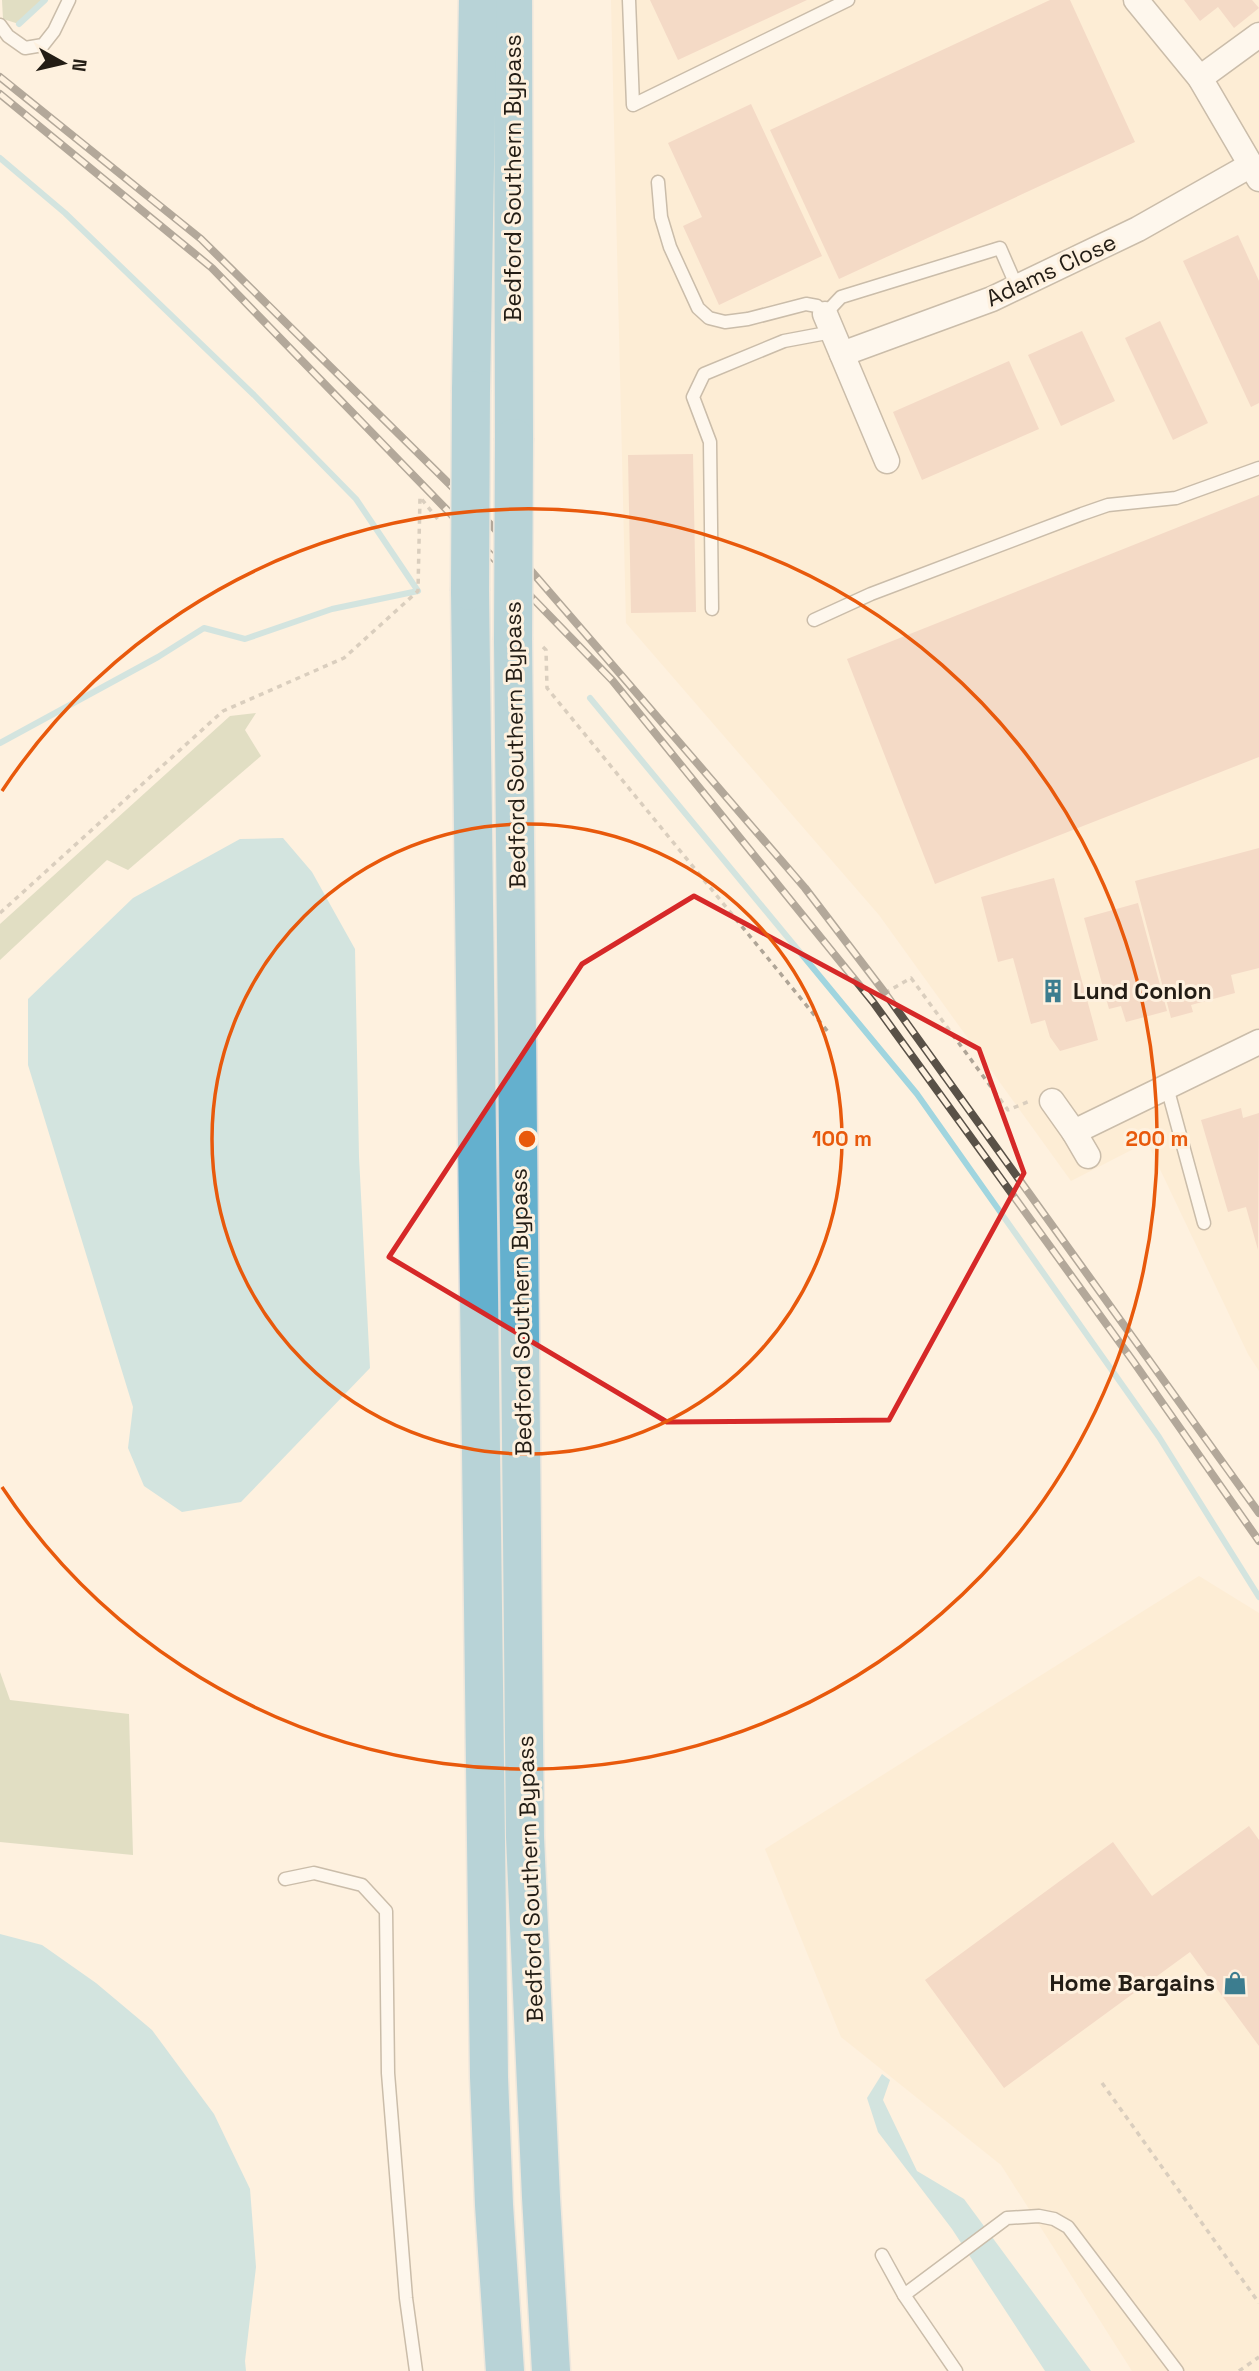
<svg xmlns="http://www.w3.org/2000/svg" width="1259" height="2371" font-family="'Space Grotesk',sans-serif">
<rect width="100%" height="100%" fill="#fef1df"/>
<g fill="#fde8ca">
<path d="M611 0H1259V1371L1248 1354 1147 1142 1071 1181 879 915 626 623Z"/>
<path d="M1199 1576 1259 1613V2371H1132L1001 2165 841 2037 765 1849Z"/>
</g>
<g fill="#bfc7a3">
<path d="M2 0H44L19 24 3 19Z"/>
<path d="M256 713 245 730 261 756 128 870 107 860 0 960V924L230 716Z"/>
<path d="M0 1672 10 1700 129 1714 133 1855 0 1842Z"/>
</g>
<g fill="#a0d5df">
<path d="M283 838 312 872 355 949 359 1157 370 1368 241 1502 182 1512 144 1486 128 1448 133 1407 28 1065V999L133 898 240 839Z"/>
<path d="M0 1934 42 1945 96 1983 152 2030 214 2114 250 2189 256 2267 245 2361 246 2371H0Z"/>
<path d="M882 2074 890 2080 883 2100 917 2171 964 2199 1091 2371H1045L952 2229 878 2132 867 2098Z"/>
</g>
<g fill="none" stroke-linecap="round" stroke-linejoin="round">
<g stroke="#a0d5df" stroke-width="6">
<path d="M19 24 45 0"/>
<path d="M0 158 65 213 254 395 356 499 418 591 332 609 245 639 204 628 158 657 0 743"/>
<path d="M590 698 917 1094 1159 1437 1259 1597"/>
</g>
</g>
<g fill="#e9bea9">
<path d="M650 0H807L678 60Z"/>
<path d="M1050 0H1070L1135 142 839 279 770 130Z"/>
<path d="M1184 0H1252L1259 8 1234 28 1218 7 1200 21Z"/>
<path d="M751 104 822 256 719 305 683 226 702 217 668 143Z"/>
<path d="M1238 235 1259 281V403L1251 407 1183 261Z"/>
<path d="M1160 321 1208 423 1173 440 1125 338Z"/>
<path d="M1082 331 1115 401 1061 426 1028 355Z"/>
<path d="M1009 361 1039 429 922 480 893 412Z"/>
<path d="M693 454 696 612 631 613 628 455Z"/>
<path d="M1259 495V757L935 884 847 659Z"/>
<path d="M1259 848V968L1231 975 1235 993 1191 1005 1193 1012 1171 1018 1135 881Z"/>
<path d="M1054 878 1098 1040 1060 1051 1050 1037 1045 1020 1031 1024 1013 958 998 962 981 897Z"/>
<path d="M1138 903 1167 1011 1126 1022 1121 1006 1109 1009 1084 918Z"/>
<path d="M1241 1108 1243 1118 1259 1113 1258 1250 1246 1207 1228 1212 1201 1120Z"/>
<path d="M1249 1826 1259 1840V2046L1190 1952 1004 2088 925 1980 1113 1842 1152 1896Z"/>
</g>
<g fill="none" stroke-linecap="round" stroke-linejoin="round">
<g stroke="#8d7e6a" stroke-width="15">
<g id="service">
<path d="M629 0 633 105 848 0"/>
<path d="M0 25 8 36 25 48 43 45 54 31 69 0"/>
<path d="M658 182 661 217 670 247 698 308 709 318 725 322 748 319 806 304 817 306 825 314 841 297 1000 248 1017 287"/>
<path d="M712 609 710 442 693 397 704 374 784 341 832 332"/>
<path d="M814 620 871 594 1082 514 1108 505 1176 498 1259 468"/>
<path d="M1167 1087 1204 1223"/>
<path d="M285 1879 314 1873 362 1885 386 1911 388 2073 406 2298 416 2371"/>
<path d="M882 2255 904 2295 956 2371"/>
<path d="M904 2295 1007 2218 1039 2216 1054 2219 1068 2227 1177 2371"/>
</g>
</g>
<g stroke="#8d7e6a" stroke-width="27">
<g id="minor">
<path d="M1136 0 1200 78 1259 179"/>
<path d="M1200 78 1259 35"/>
<path d="M825 314 887 461"/>
<path d="M842 354 992 299 1138 229 1251 165"/>
<path d="M1052 1101 1074 1132 1088 1156"/>
<path d="M1074 1132 1259 1042"/>
</g>
</g>
<g stroke="#dcdbda" stroke-width="41">
<g id="trunk">
<path d="M513 0 514 438"/>
<path d="M471 390 478 0"/>
<path d="M470 591 489 2077 494 2205 505 2371"/>
<path d="M513 640 525 1837 541 2197 551 2371"/>
</g>
</g>
<g stroke="#afa597" stroke-width="3.5" stroke-dasharray="5 5" stroke-linecap="butt">
<path d="M543 647 546 650 547 688 829 1033"/>
<path d="M0 913 223 711 344 658 418 591 420 497 440 522"/>
<path d="M885 993 911 978 1008 1110 1030 1101"/>
<path d="M1102 2083 1259 2303"/>
<path d="M1239 2371 1259 2357"/>
</g>
<use href="#service" stroke="#fff" stroke-width="12"/>
<use href="#minor" stroke="#fff" stroke-width="24"/>
<use href="#trunk" stroke="#64b0ce" stroke-width="38"/>
<g stroke="#595147" stroke-width="8">
<g id="rail">
<path d="M0 77 201 239 495 529 805 888 885 993 1259 1513"/>
<path d="M0 94 212 268 612 680 873 1002 1133 1361 1259 1541"/>
</g>
</g>
<use href="#rail" stroke="#fef1df" stroke-width="5" stroke-dasharray="16" stroke-linecap="butt"/>
<g stroke="#dcdbda" stroke-width="41" stroke-linecap="butt">
<g id="trunk-bridge">
<path d="M470 591 471 390"/>
<path d="M513 640 514 438"/>
</g>
</g>
<use href="#trunk-bridge" stroke="#64b0ce" stroke-width="38"/>
</g>
<path d="M0 0H1259V2371H0ZM694 896 979 1049 1024 1173 889 1420 667 1422 389 1257 582 964Z" fill="#fef1df" fill-opacity=".55" fill-rule="evenodd"/>
<path fill="none" stroke="#d62828" stroke-width="5" stroke-linejoin="round" d="M694 896 979 1049 1024 1173 889 1420 667 1422 389 1257 582 964Z"/>
<g fill="none" stroke="#e8590c" stroke-width="3.5">
<circle cx="527" cy="1139" r="315"/>
<path d="M2 791A630 630 0 1 1 2 1487"/>
</g>
<defs>
<g id="building-bare" transform="scale(1.89)"><path d="M-4-6H4V6H1V3H-1V6H-4ZM-2.5-4.3h1.7v1.8h-1.7ZM.8-4.3h1.7v1.8H.8ZM-2.5-1h1.7V.8h-1.7ZM.8-1h1.7V.8H.8Z" fill="#3c7d8f" stroke="#fef1df" stroke-width="2.5" paint-order="stroke"/></g>
<g id="shop-bare" transform="scale(1.89)"><path d="M-5-2.5h2.3a2.7 3.5 0 0 1 5.4 0H5L5.5 6h-11ZM-1.5-2.5h3a1.5 2.3 0 0 0-3 0Z" fill="#3c7d8f" stroke="#fef1df" stroke-width="2.5" paint-order="stroke"/></g>
</defs>
<g fill-rule="evenodd">
<use href="#building-bare" x="1053" y="991"/>
<use href="#shop-bare" x="1235" y="1983"/>
</g>
<g text-anchor="middle" dominant-baseline="central" stroke-width="6" stroke-linejoin="round" paint-order="stroke">
<g font-size="23" fill="#231d15" stroke="#fef1df">
<text transform="translate(513 178) rotate(-90)">Bedford Southern Bypass</text>
<text transform="translate(1051 270) rotate(-25)">Adams Close</text>
<text transform="translate(515 745) rotate(-91)">Bedford Southern Bypass</text>
<text transform="translate(521 1312) rotate(-91)">Bedford Southern Bypass</text>
<text transform="translate(530 1879) rotate(-92)">Bedford Southern Bypass</text>
</g>
<g font-size="23" font-weight="bold" fill="#231d15" stroke="#fef1df" text-anchor="start">
<text x="1073" y="991">Lund Conlon</text>
<text x="1215" y="1983" text-anchor="end">Home Bargains</text>
</g>
</g>
<circle cx="527" cy="1139" r="10" fill="#e8590c" stroke="#fef1df" stroke-width="3.5"/>
<g font-size="21" text-anchor="middle" font-weight="bold" fill="#e8590c" stroke="#fef1df" stroke-width="6" stroke-linejoin="round" paint-order="stroke">
<text x="842" y="1146">100 m</text>
<text x="1157" y="1146">200 m</text>
</g>
<g transform="translate(63 63) rotate(98)" stroke="#fef1df" stroke-width="5" paint-order="stroke">
<path d="M0-5L12 26L0 18L-12 26Z" fill="#231d15"/>
<text y="-10" font-size="19" font-weight="bold" text-anchor="middle" fill="#231d15">N</text>
</g>
</svg>
